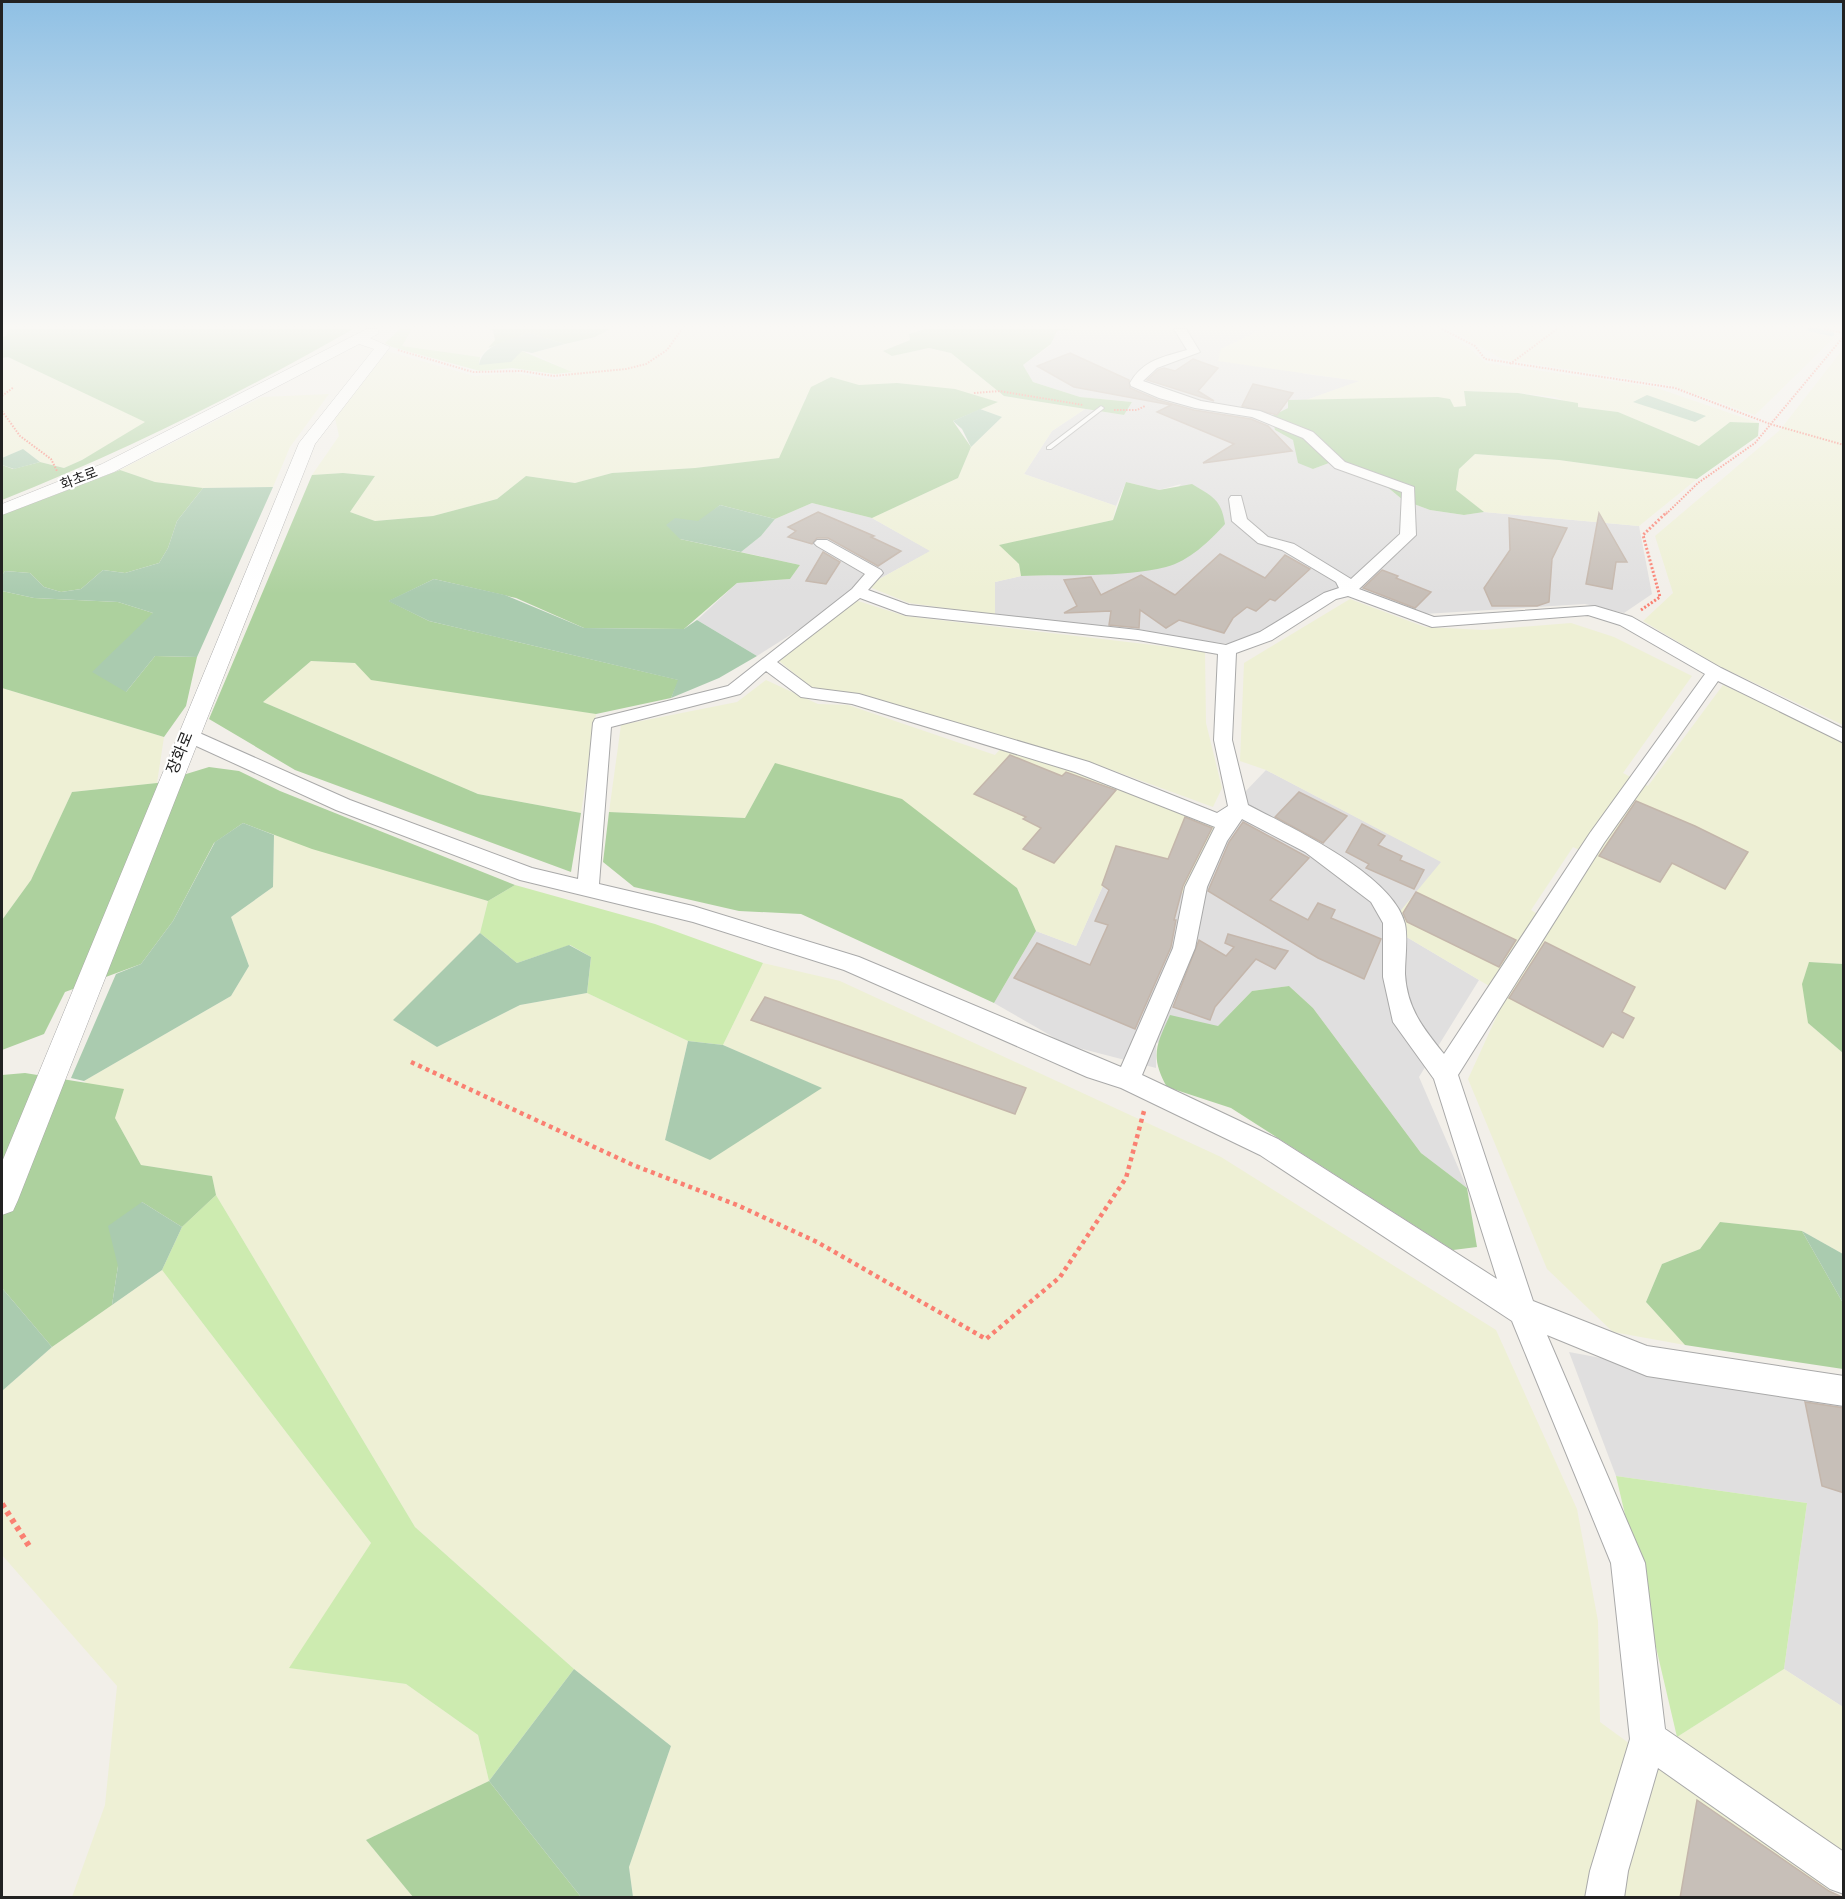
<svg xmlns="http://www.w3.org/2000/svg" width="1845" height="1899" font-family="'Alegreya Sans','Noto Sans KR',sans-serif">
<rect width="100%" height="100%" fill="#f2efe9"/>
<g fill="#e0dfdf">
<path d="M1076 329H1263L1221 349 1306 374 1361 381 1306 400H1288L1289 408 1278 413 1275 430 1293 440 1313 469 1329 463 1386 486 1403 500 1402 534 1339 588 1312 600 1268 628 1229 644 995 615V582L1021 576 1111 573 1181 484 1159 490 1126 482 1116 506 1024 474 1052 431 1085 409 1124 415 1132 402 1080 397 1033 382 1023 365 1051 345 1057 331Z"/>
<path d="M812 503 872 518 931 551 879 579 757 656 697 620 737 583 790 579 800 565 741 552 761 536 775 519Z"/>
<path d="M1414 504 1430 510 1464 515 1484 512 1639 526 1652 594 1624 613 1585 604 1424 614 1358 588 1413 537Z"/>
<path d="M1266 770 1442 862 1388 926 1479 980 1419 1077 1467 1188 1421 1153 1313 1008 1289 986 1252 991 1218 1026 1156 1043V1068L1067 1045 994 1003 1036 931 1076 946 1110 870 1220 818Z"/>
<path d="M1569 1352 1843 1403V1707L1784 1669 1807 1503 1616 1476Z"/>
</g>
<g fill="#eef0d5" fill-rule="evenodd">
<path d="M412 329H489L493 331 495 340 480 357 402 346Z"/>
<path d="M610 329H925L909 334 910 340 883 351 892 356 929 348 951 353 1004 396 1085 409 1052 431 1024 474 1116 506 1113 520 1000 545 1019 564 1021 576 995 582V615L909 603 867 586 930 551 872 518 958 478 971 447 1002 417 980 409 997 401 897 383 859 386 831 377 805 398 803 412 780 458 695 468 612 473 575 483 526 476 497 499 433 516 375 521 350 512 375 476 343 473 312 475 339 436 335 418 387 351 474 376 514 373 557 380 569 375 571 372 532 353 594 337Z"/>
<path d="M1263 329H1438L1468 347 1486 363 1654 387 1759 423 1730 422 1699 446 1618 412 1578 407 1555 397 1518 393 1464 391 1466 406 1454 407 1393 399 1306 400 1359 381 1218 361 1221 349Z"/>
<path d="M1451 329H1803L1835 337 1755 415 1669 385 1502 359Z"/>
<path d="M1843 349V725L1717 665 1643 621 1673 593 1655 536 1780 430Z"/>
<path d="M8 357 59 380 146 422 82 460 64 468 40 462 23 449 2 458V358Z"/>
<path d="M329 394 290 447 273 487 203 488 155 482 120 470 262 397Z"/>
<path d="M1475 454 1559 460 1697 479 1639 526 1484 512 1456 491 1459 469Z"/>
<path d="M1350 599 1425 627 1484 630 1571 623 1614 637 1692 676 1623 773 1648 786 1723 685 1843 740V964L1809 962 1808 1023 1843 1053V1254L1802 1231 1720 1222 1700 1249 1662 1264 1646 1302 1685 1345 1613 1332 1547 1269 1468 1079 1506 996 1388 926 1441 862 1266 770 1240 761 1244 663ZM1573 847 1592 856 1551 922 1531 910Z"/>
<path d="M855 600 905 616 1205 651 1206 723 1222 788 1213 807 1101 766 859 695 811 687 779 661Z"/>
<path d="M311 661 355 663 509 699 596 714 581 813 478 794 263 702Z"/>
<path d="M766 680 818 704 848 705 995 755 1002 747 1054 763 1217 823 1198 871 1183 893 1110 870 1076 946 1036 931 1017 888 775 763 745 818 609 812 621 725 737 702Z"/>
<path d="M2 688 164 737 157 783 72 792 31 880 2 920Z"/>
<path d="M274 835 488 901 480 933 394 1020 437 1047 520 1005 587 993 688 1041 665 1140 821 1088 723 1045 763 963 840 981 1221 1157 1496 1330 1577 1509 1598 1621 1600 1722 1839 1897H633L629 1867 671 1746 574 1669 415 1527 216 1195 212 1176 141 1165 115 1118 84 1081 231 996 249 966 231 917 273 887Z"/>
<path d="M162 1270 371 1543 290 1668 406 1684 478 1735 489 1781 366 1840 413 1897H72L105 1805 117 1686 2 1555V1391L52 1347Z"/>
<path d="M1784 1669 1843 1707V1859L1767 1806 1677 1737Z"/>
</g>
<g fill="#cdebb0">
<path d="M400 329H412L402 346 480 357 479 364 522 351 572 372 555 374 512 368 480 371 392 347 385 343Z"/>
<path d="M515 885 655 924 763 963 723 1045 688 1041 587 993 591 957 570 945 517 963 480 933 488 901Z"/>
<path d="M216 1195 415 1527 574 1669 489 1781 478 1735 406 1684 289 1668 371 1543 162 1270 182 1227Z"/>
<path d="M1616 1476 1807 1503 1784 1669 1677 1737Z"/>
</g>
<g fill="#add19e">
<path d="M9 329H353C239 394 124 452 2 500V465L13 469 40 462 64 468 82 460 145 422 8 357 2 358V337L6 336Z"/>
<path d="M489 329H610L595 337 565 344 529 333 488 348 495 340 493 331Z"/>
<path d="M925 329H1076L1057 331 1051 344 1023 365 1033 382 1080 397 1132 402 1124 415 1004 396 951 353 929 348 892 356 883 351 910 340 909 334Z"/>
<path d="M831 377 859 385 897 383 955 389 998 402 953 421 971 447 958 478 872 518 812 503 775 519 720 505 680 539 800 565 790 579 737 583 684 629 584 628 516 598 434 579 389 601 429 621 679 680 671 698 596 714 371 680 355 663 311 661 263 702 478 794 581 813 571 872 295 770 209 719 312 475 343 473 375 476 350 512 375 521 433 516 497 499 526 476 575 483 612 473 695 468 779 458 811 387Z"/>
<path d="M1464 391 1518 393 1578 403V407L1618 412 1699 446 1730 422 1759 423 1758 436 1697 479 1559 460 1475 454 1459 469 1456 490 1484 512 1464 515 1430 510 1403 500 1386 486 1329 463 1313 469 1298 463 1293 440 1275 430 1272 416 1288 408V400L1438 397 1450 399 1454 407 1466 406Z"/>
<path d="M120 470 155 482 203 488 177 521 168 548 159 563 125 573 103 570 81 589 61 592 44 587 30 573 5 571 2 575V515Z"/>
<path d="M1126 482 1159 490 1192 484C1213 497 1221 499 1225 524 1210 541 1189 561 1166 567 1120 578 1068 574 1021 576L1019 564 999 545 1113 520Z"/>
<path d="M2 591 34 598 118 602 153 613 126 692 155 656 197 657 186 706 164 737 2 688Z"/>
<path d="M775 763 902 799 1017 888 1036 931 994 1003 801 914 739 911 634 887 603 862 609 812 745 818Z"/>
<path d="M209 767 239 771 280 791 515 885 488 901 312 849 243 823 214 843 173 921 141 964 65 992 44 1034 2 1050V920L31 880 72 792 157 783Z"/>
<path d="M1809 962 1843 964V1053L1808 1023 1802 984Z"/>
<path d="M1289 986 1313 1008 1421 1153 1467 1188 1477 1247 1453 1250 1231 1108 1167 1087C1150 1057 1156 1045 1170 1015L1218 1026 1252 991Z"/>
<path d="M25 1073 124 1089 115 1118 141 1165 212 1176 216 1195 182 1227 142 1202 118 1266 112 1305 52 1347 2 1288V1075Z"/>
<path d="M1720 1222 1802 1231 1843 1303V1369L1685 1345 1646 1302 1662 1264 1700 1249Z"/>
<path d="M489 1781 581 1897H413L366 1840Z"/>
</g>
<g fill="#aacbaf">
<path d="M529 333 565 344 532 353 522 351 511 362 479 365C483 343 511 340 529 333Z"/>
<path d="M1647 395 1706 416 1695 422 1633 402Z"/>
<path d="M980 409 1002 417 971 447 962 429 953 421Z"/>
<path d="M23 449 40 462 14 469 2 465V458Z"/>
<path d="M273 487 197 657 155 656 126 692 92 672 153 613 118 602 34 598 2 591V575L5 571 30 573 44 587 61 592 81 589 103 570 125 573 159 563 168 548 177 521 203 488Z"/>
<path d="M720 505 775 519 761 536 741 552 680 539 666 525 675 518 698 521Z"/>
<path d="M434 579 505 595 584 628 684 629 697 620 757 656 719 678 671 698 678 680 429 621 388 601Z"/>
<path d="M243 823 274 835 273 887 231 917 249 966 231 996 84 1081 71 1078 116 974 141 964 173 921 215 842Z"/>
<path d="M480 933 517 963 569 945 591 957 587 993 520 1005 437 1047 393 1020Z"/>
<path d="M688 1041 723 1045 822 1088 710 1160 665 1140Z"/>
<path d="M142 1202 182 1227 162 1270 112 1305 118 1266 108 1226Z"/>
<path d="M1802 1231 1843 1254V1303Z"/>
<path d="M2 1288 52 1347 2 1391Z"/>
<path d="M574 1669 671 1746 629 1867 633 1897H581L489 1781Z"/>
</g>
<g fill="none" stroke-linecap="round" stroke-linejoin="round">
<path stroke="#aad3df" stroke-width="4.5" d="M1809 329 1832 334"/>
</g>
<g fill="#c7bfb8" stroke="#c4b6ab" stroke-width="1.5">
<path d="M1070 353 1129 380 1130 388 1158 400 1194 410 1251 419 1268 426 1292 451 1203 463 1234 444 1157 412 1171 405 1074 387 1037 366Z"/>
<path d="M1193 359 1218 368 1198 391 1214 401 1147 380 1158 370 1164 368 1175 371Z"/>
<path d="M1253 384 1293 393 1277 415 1242 406Z"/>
<path d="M818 512 874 536 871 537 901 551 878 566 828 538H817L812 544 788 537 796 531 788 527Z"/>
<path d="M1599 513 1627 562H1616L1612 589 1586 584Z"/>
<path d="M1509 518 1567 528 1552 559 1549 602 1537 606H1492L1484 588 1510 550Z"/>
<path d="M823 552 840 562 826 584 806 581Z"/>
<path d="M1220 554 1265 578 1285 555 1310 569 1275 601 1270 599 1256 611 1247 607 1233 618 1224 633 1179 620 1166 628 1140 610 1139 628 1109 625 1111 611 1064 613 1077 606 1064 580 1091 577 1101 595 1141 575 1175 595Z"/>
<path d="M1382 570 1398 576 1396 578 1431 592 1415 608 1363 588Z"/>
<path d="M1010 755 1062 776 1066 772 1116 790 1054 863 1023 849 1041 828 1023 819 1026 817 974 794Z"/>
<path d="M1299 792 1347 816 1323 843 1275 817Z"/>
<path d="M1636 801 1695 826 1748 852 1725 889 1672 863 1660 882 1599 856Z"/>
<path d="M1185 817 1212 828 1183 886 1174 920H1176L1171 947 1135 1029 1014 978 1037 943 1090 965 1108 925 1095 921 1109 890 1102 885 1116 846 1168 859Z"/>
<path d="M1243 822 1309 858 1270 900 1308 920 1318 903 1335 910 1331 918 1381 939 1364 979 1318 958 1208 891 1229 842Z"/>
<path d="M1362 824 1385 836 1378 845 1402 856 1400 860 1424 870 1414 889 1366 868 1369 864 1346 852Z"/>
<path d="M1416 892 1516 940 1499 967 1407 922 1403 913Z"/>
<path d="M1228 934 1288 951 1275 969 1256 959 1215 1007 1210 1020 1173 1007 1199 940 1226 956 1234 947 1225 943Z"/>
<path d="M1545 942 1635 987 1622 1012 1634 1018 1623 1038 1612 1032 1603 1047 1509 998Z"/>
<path d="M765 997 1026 1088 1015 1114 751 1020Z"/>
<path d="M1805 1402 1844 1408V1493L1822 1486Z"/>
<path d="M1697 1800 1829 1891 1844 1898H1680Z"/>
</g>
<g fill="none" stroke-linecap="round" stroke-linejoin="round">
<g stroke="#a9a9a9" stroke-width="2">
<path id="service" d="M1101 406 1104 408 1103 409 1051 449H1047V447Z"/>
</g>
<g stroke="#a9a9a9" stroke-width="2">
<path id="minor" d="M1174 329H1186L1200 352 1157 368 1143 381 1201 401 1260 411 1313 432 1345 462 1414 487 1416 535 1359 589 1434 617 1595 606 1632 617 1721 668 1844 729V743L1718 681 1604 843 1458 1075 1533 1301 1647 1346 1844 1376V1406L1647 1376 1547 1335 1645 1563 1665 1729 1844 1852V1894L1830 1889 1658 1768 1628 1871 1624 1898H1585L1590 1871 1630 1739 1611 1563 1512 1321 1260 1155 1121 1088 1087 1077 844 970 693 922 520 880 336 810 181 739 179 735 181 731H195L350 800 532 868 578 879 593 723 595 719 728 686 852 589 865 574 817 546 814 543 817 540H827L881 570 883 573 868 590 909 605 1138 630 1226 645 1260 632 1324 593 1339 588 1336 582 1282 550 1258 543 1232 521 1229 499 1231 496H1241L1247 519 1268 537 1294 544 1351 579 1400 534 1402 492 1335 468 1303 438 1252 417 1195 408 1159 398 1131 386 1130 383C1143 360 1163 357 1187 350ZM1348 596 1432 627 1588 615 1620 625 1705 674 1590 833 1444 1054C1424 1029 1407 1009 1405 974 1405 958 1408 939 1405 924 1394 875 1290 827 1248 805L1232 740 1236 653 1272 640 1336 599ZM860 598 906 615 1138 640 1218 654 1214 740 1228 806 1217 813 1089 762 859 694 812 688 777 662ZM766 671 801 697 852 704 1075 772 1215 827 1185 887 1173 948 1121 1067 859 957 693 906 599 884 611 727 740 694ZM1242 819 1305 852 1371 902 1383 923V977L1393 1022 1434 1079 1497 1279 1278 1139 1142 1075 1195 948 1207 887 1227 841Z"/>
</g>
<g stroke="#a9a9a9" stroke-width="1">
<path id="tertiary" d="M367 329H378V334L370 338 390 347 315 444 18 1200 13 1211 2 1215V1162L299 443 374 349 359 344 114 472 2 515V504L102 464Z"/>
</g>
<g stroke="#fa8072" stroke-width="2" stroke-dasharray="1.5 1.5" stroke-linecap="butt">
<path d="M1442 329 1475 346 1485 359 1675 388 1770 424 1844 445"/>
<path d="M1824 329 1844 333"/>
<path d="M398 350 473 372 522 371 553 376 626 369 646 364 667 350 682 329"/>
<path d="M1510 364 1557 329"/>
<path d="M974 393 1000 391 1083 405"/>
<path d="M2 396 14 387"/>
<path d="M1114 410H1137L1145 406"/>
<path d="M2 411 20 436 51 459 57 471"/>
<path d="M1666 514 1698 483 1755 443 1844 336"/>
</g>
<path stroke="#fa8072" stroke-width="3" stroke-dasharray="2 2" stroke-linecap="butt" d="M1641 610 1660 597 1643 535 1667 512"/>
<path stroke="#fa8072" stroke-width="4.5" stroke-dasharray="4 4" stroke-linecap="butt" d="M411 1062 633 1165 737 1205 817 1242 986 1339 1060 1277 1126 1178 1144 1111"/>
<path stroke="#fa8072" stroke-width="6" stroke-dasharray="4.5 4.5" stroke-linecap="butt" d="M2 1504 31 1549"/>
<use href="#service" fill="#fff" fill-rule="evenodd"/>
<use href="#minor" fill="#fff" fill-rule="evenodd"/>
<use href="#tertiary" fill="#fff" fill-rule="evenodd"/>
</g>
<linearGradient id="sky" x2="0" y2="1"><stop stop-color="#8fc0e4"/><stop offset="0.55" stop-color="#f9f8f5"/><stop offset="1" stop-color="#f9f8f5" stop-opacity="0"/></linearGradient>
<rect width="1845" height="594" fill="url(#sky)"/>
<g text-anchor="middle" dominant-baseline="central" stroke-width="4.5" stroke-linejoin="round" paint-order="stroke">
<g font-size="14" fill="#222" stroke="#fff">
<text transform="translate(79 479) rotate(-21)">화초로</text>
</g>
<g font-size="16" fill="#222" stroke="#fff">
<text transform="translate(180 753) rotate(-68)">장화로</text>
</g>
</g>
<rect width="1845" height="1899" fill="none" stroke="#222222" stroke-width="6"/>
</svg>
